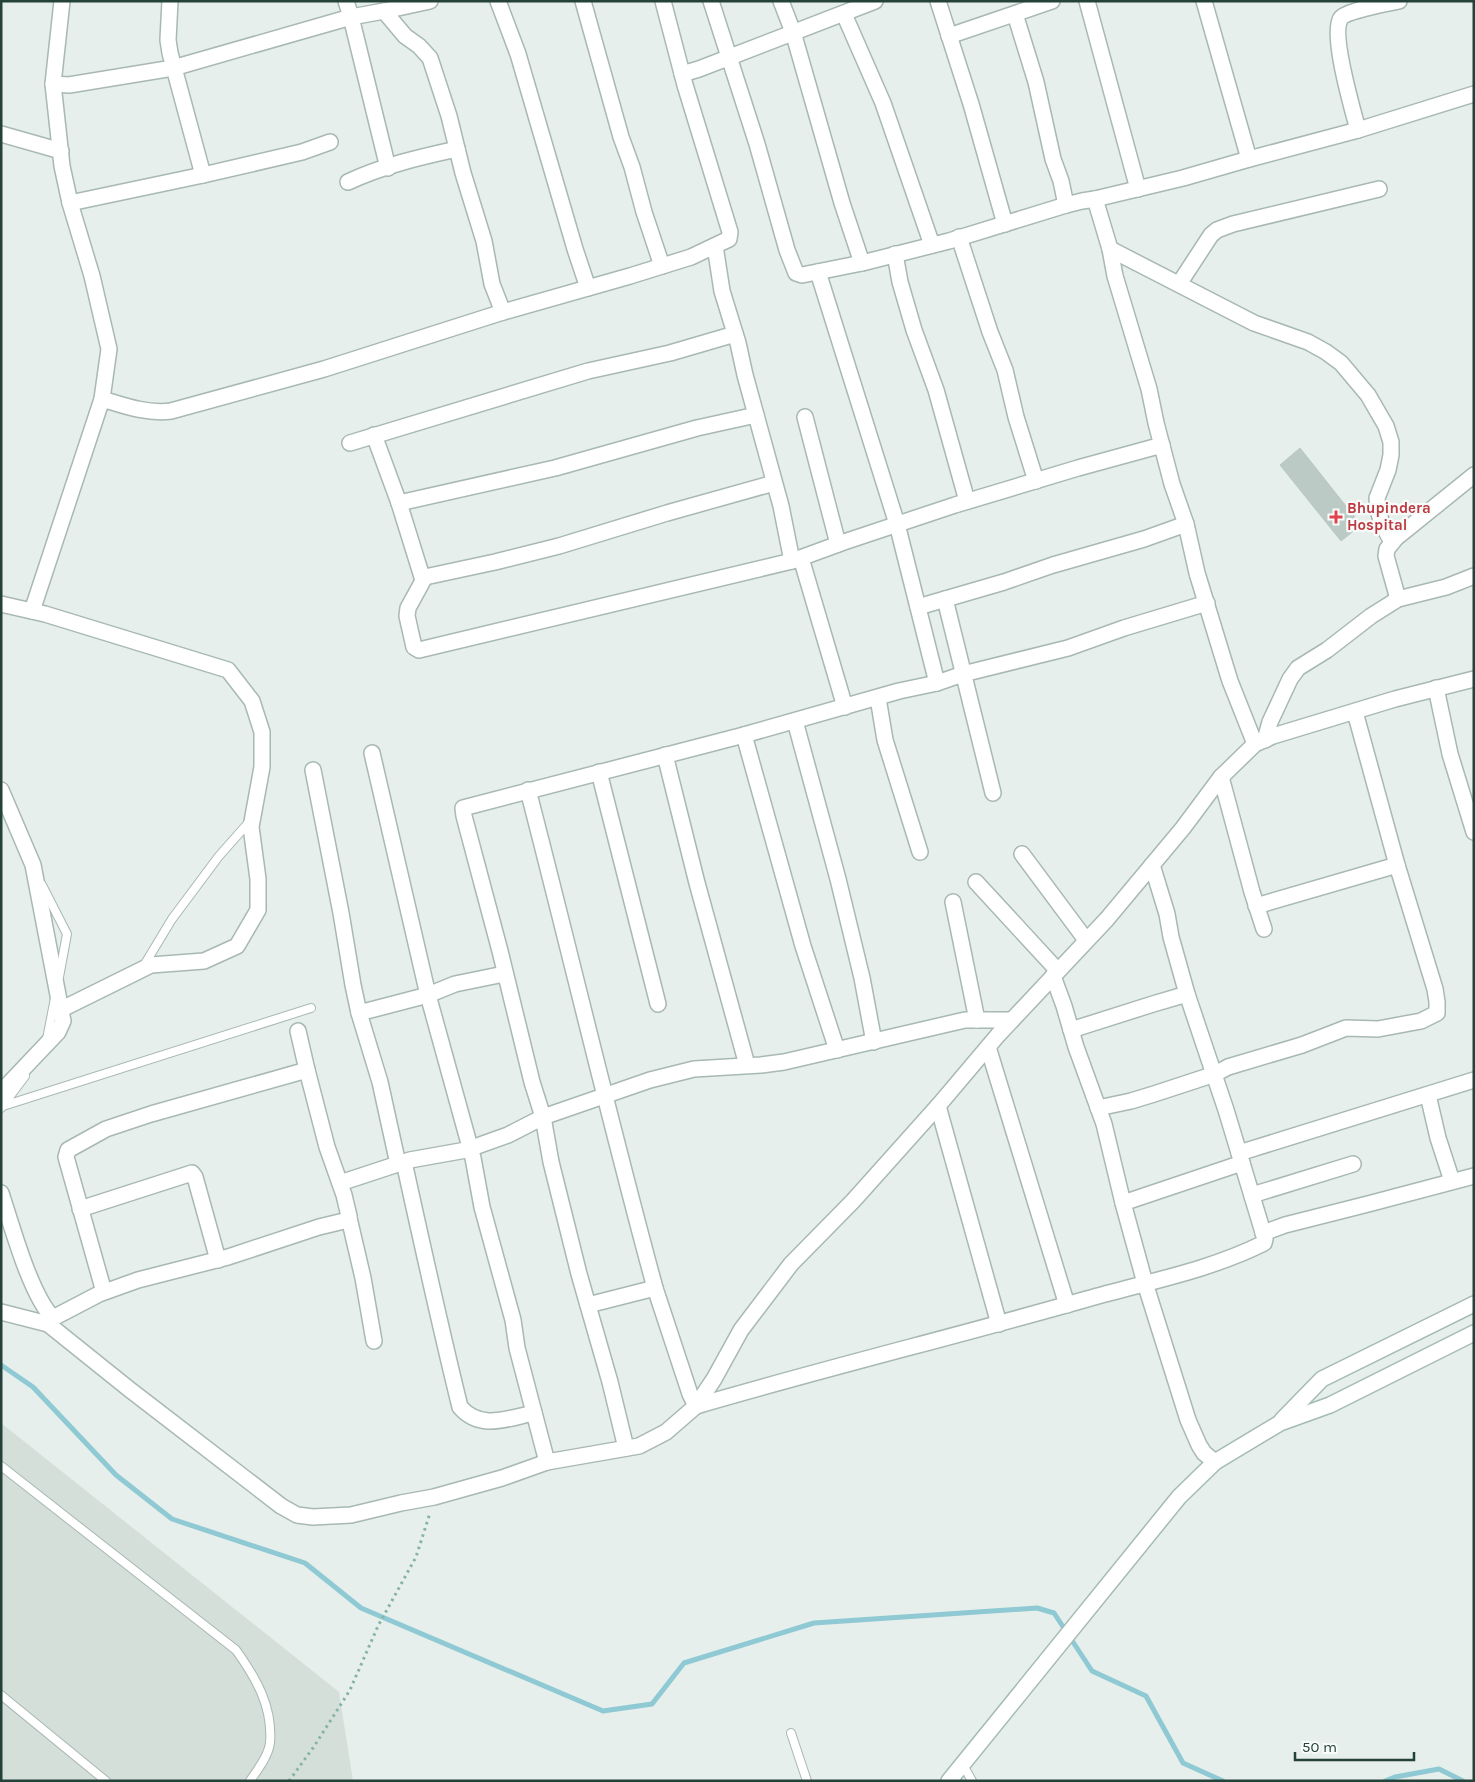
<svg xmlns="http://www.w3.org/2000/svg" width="1475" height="1782" font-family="Karla,sans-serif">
<rect width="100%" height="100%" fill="#e6efeb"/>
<path fill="#d4dfda" d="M1 1423 339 1692 353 1781H1Z"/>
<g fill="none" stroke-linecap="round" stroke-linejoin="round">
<g stroke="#8ec9d4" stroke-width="5">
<path d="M1 1365 33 1387 116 1475 172 1519 305 1563 361 1608 603 1711 652 1704 684 1663 814 1623 1037 1608 1054 1613 1092 1671 1146 1696 1183 1763 1223 1781"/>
<path d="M1385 1781 1395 1777 1439 1769 1463 1781"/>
</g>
</g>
<path fill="#bbcac4" stroke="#b8c9c2" d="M1300 448 1361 525 1341 541 1280 465Z"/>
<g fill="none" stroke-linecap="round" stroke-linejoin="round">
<g stroke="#a8b8b2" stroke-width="10">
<g id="lane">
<path d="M42 885 67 934 59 977"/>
<path d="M143 967 172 919 219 856 250 821"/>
<path d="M47 1039 55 998"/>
<path d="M3 1106 311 1008"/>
<path d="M1 1108 25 1076"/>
<path d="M1 1466 236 1650C256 1678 273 1707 270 1743 268 1757 257 1770 250 1781"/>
<path d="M1 1695 106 1781"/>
<path d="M791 1733 807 1781"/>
<path d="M962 1763 972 1781"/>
</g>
</g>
<g stroke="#a8b8b2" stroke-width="18">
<g id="street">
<path d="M170 1 168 40 170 53 203 175"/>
<path d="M430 1 384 11 405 36 419 46 430 58 449 116 463 173 484 241 492 284 503 312 630 276 691 257 729 239 730 232 685 85 663 1"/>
<path d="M498 1 518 54 575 249 588 288"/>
<path d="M583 1 621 137 632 167 644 212 662 266"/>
<path d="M711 1 757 144 787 250 796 273 802 275 862 263 949 241 1066 205"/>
<path d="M781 1 793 32 842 203 862 263"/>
<path d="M938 1 971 104 1005 224"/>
<path d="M1087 1 1138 189"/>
<path d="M1204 1 1249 159"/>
<path d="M384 11 351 17 388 168"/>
<path d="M844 14 883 103 932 245"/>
<path d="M1015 14 1036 82 1053 159 1061 181 1066 205 1082 201 1095 199"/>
<path d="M949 36 1052 1"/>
<path d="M682 74 699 69 875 1"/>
<path d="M53 84 69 85 173 68 351 17 346 1"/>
<path d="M1358 130C1353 111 1330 33 1341 18 1345 11 1389 3 1399 1"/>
<path d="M1 134 61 151"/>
<path d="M348 182C382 166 420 157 457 149"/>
<path d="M70 203 203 175 302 152 330 142"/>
<path d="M959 237 990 332 1005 370 1016 417 1036 481"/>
<path d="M715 246 722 291 738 343 745 375 781 506 792 561"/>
<path d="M1110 249 1254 323 1308 342 1326 352 1341 363 1368 395 1386 426 1391 442V455L1388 470 1377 498 1378 510 1382 524 1392 542"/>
<path d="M895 254 900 282 914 330 936 390 967 501"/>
<path d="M818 272 897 524 937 683"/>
<path d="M1179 284 1211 235 1217 230 1233 224 1379 189"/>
<path d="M102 399C125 406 147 414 171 411L324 369 503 312"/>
<path d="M805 417 838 544"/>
<path d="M374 435 399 503 423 580"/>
<path d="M350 443 588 371 670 353 735 334"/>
<path d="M774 483 667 513 559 546 495 562 425 577 408 608 407 616 414 647 419 650 792 561 844 542 955 505 1078 468 1162 445"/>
<path d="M399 503 555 468 697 428 756 415"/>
<path d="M801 558 845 707"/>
<path d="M945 599 993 793"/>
<path d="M1398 599 1386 556 1387 549 1396 538 1474 475"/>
<path d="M1 604 45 614 228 670 252 701 262 732V767L251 827 258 879V910L237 946 204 961 151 965 62 1009"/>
<path d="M918 607 1004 582 1053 565 1144 539 1186 524"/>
<path d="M32 611 102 399 109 349 92 276 70 203 62 166 53 84 62 1"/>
<path d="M1436 688 1450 754 1474 832"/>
<path d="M878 698 885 740 920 852"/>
<path d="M795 721 838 879 862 978 874 1042"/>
<path d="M744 735 803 946 837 1050"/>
<path d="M1265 740 1270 722 1290 679 1298 668 1327 650 1371 616 1398 599 1446 587 1474 576"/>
<path d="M1255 744 1230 681 1197 573 1186 524 1172 484 1156 423 1149 389 1115 276 1110 249 1095 199 1183 178 1249 159 1358 130 1474 94"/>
<path d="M372 753 428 995 473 1158 482 1207 513 1320 517 1348 547 1462"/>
<path d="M665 755 697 883 747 1065"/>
<path d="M313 770 341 913 353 985 359 1013 380 1082 398 1164"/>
<path d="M599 772 658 1004"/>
<path d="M1221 777 1252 892 1264 929"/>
<path d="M1 790 33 865 63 1021 58 1032 1 1092"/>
<path d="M528 790C571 956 610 1123 655 1288"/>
<path d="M1022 854 1086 940"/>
<path d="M976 882 1058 971"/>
<path d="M953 902 977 1020"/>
<path d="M1256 906 1397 865"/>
<path d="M1053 976 1064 1006 1076 1047 1104 1124 1123 1203"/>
<path d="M359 1013 428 995 455 984 504 974"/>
<path d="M1071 1030 1153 1004 1187 994"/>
<path d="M298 1031 307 1070"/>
<path d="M988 1047 1067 1305"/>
<path d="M1428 1095 1438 1138 1452 1181"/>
<path d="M938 1106 999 1324"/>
<path d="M1098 1108 1131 1101 1154 1094 1215 1074 1228 1067 1302 1045 1346 1028 1378 1029 1421 1021 1437 1013V1002L1435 989 1397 865 1355 712"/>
<path d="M1239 1153 1474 1080"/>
<path d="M404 1162C422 1244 440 1326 460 1407 481 1431 508 1418 534 1413"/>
<path d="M340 1183 410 1160 466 1150 508 1135 543 1117 650 1080 694 1069 761 1065 784 1062 965 1020H1012"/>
<path d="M1 1193C12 1226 30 1294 53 1318L99 1294 138 1280 228 1257 319 1227 348 1220 349 1216 344 1195 327 1147 307 1070 151 1114 106 1129 68 1150 66 1157 104 1292"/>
<path d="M1252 1195 1353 1164"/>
<path d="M80 1209 192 1173 195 1177 218 1260"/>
<path d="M349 1218 363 1278 374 1341"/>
<path d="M1263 1233 1285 1225 1368 1204 1474 1176"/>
<path d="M588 1305 655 1288 690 1394 696 1406C826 1368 957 1336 1087 1299 1146 1282 1208 1271 1264 1243L1265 1239 1226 1110 1187 994 1171 937 1167 914 1152 865"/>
<path d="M1 1312 48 1324 53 1318"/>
<path d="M48 1324 129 1389 281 1506 297 1515 313 1517 351 1515 401 1503 434 1497 502 1478 547 1462 639 1446 666 1432 696 1406 714 1379 741 1330 791 1264 853 1201 938 1106 998 1035 1107 919 1183 828 1221 777 1255 744 1273 736 1395 699 1474 679"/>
<path d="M626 1448 610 1382 579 1274 551 1162 543 1117 532 1082 500 951 464 816 463 808 744 735 899 691 937 683 963 674 1068 648 1124 628 1207 603"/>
<path d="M1215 1462 1204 1453 1199 1445 1188 1420 1145 1283 1123 1203 1242 1163"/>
</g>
</g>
<g stroke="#a4bbb3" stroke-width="18">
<g id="secondary">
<path d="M1282 1420 1322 1379 1474 1304"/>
<path d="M949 1781 1179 1497 1215 1462 1280 1423 1330 1405 1474 1333"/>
</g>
</g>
<path stroke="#86b3a5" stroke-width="3" stroke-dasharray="2.5 4" stroke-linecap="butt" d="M289 1781 313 1748 350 1690 378 1626 416 1557 430 1513"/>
<use href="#lane" stroke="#fff" stroke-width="8"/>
<use href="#street" stroke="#fff" stroke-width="15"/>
<use href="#secondary" stroke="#fff" stroke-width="15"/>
</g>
<path fill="#e0444e" stroke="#f7fbf9" stroke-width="2" d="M1333.5 509.5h5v5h5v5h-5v5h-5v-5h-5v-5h5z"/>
<g text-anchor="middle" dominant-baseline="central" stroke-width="4.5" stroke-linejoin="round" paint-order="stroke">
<g font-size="15" font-weight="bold" fill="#be3a42" stroke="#f7fbf9" text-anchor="start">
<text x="1347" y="508">Bhupindera<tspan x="1347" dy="17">Hospital</tspan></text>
</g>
</g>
<rect width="1475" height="1782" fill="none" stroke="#24423a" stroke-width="5"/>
<path d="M1295 1752v8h119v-8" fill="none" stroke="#24423a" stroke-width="2.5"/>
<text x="1302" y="1752" font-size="15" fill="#24423a" stroke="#f7fbf9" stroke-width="4" paint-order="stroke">50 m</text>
</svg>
